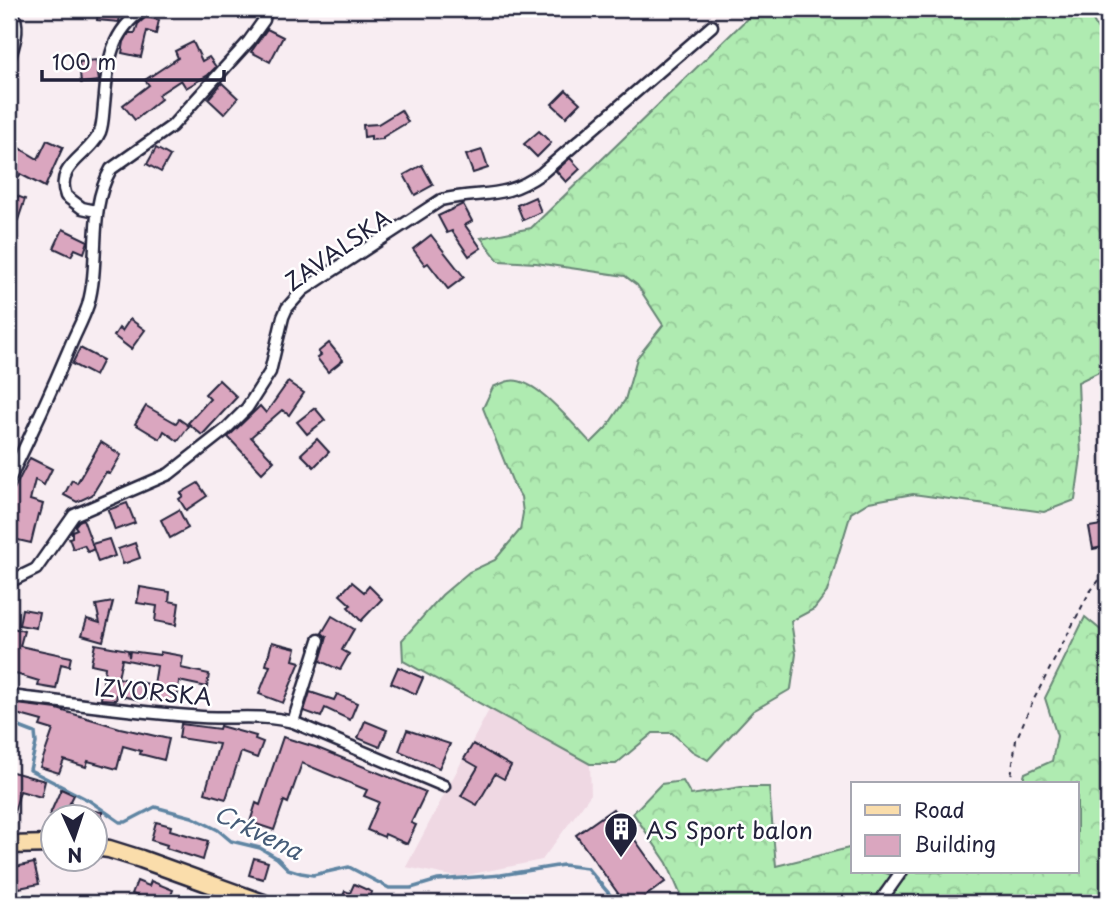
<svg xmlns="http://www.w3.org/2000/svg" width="1117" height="912" font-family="'Playpen Sans',sans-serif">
<defs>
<pattern id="forest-crowns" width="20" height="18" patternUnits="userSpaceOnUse" patternTransform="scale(1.75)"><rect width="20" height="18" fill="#afebb1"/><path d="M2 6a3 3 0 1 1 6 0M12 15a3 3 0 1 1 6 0" fill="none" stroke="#96c999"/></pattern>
</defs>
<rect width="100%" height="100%" fill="#f8edf2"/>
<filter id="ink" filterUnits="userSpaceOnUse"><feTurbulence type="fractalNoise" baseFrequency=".0143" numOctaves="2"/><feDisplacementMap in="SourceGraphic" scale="14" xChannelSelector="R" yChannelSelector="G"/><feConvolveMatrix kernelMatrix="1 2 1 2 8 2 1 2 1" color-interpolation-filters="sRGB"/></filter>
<g filter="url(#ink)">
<path fill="#efd8e3" d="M490 708 590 764 591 794 542 860 457 877 406 867Z"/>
<g fill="url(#forest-crowns)" stroke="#688676" stroke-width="2">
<path d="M757 9H1087L1108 48 1107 368 1078 382 1081 457 1075 500 1044 512 913 494 869 502 851 513 827 592 814 609 791 621 796 654 791 689 753 711 708 760 692 751 672 733H653L616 764H590L403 661 402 640 442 595 469 572 495 560 520 530 523 513 521 497 513 483 483 408 493 387C498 385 504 382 509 381 535 375 574 426 591 443L606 428 625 400 637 358 663 325 637 285 625 276 536 263 499 261 481 238 531 228Z"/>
<path d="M1085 617 1108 636V903H684L667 863 633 813 661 784 683 781 691 795 741 787H769L776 866 853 847V872H883L905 880 909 872H1077V784H1022L1025 773 1052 761 1057 736 1045 698Z"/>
</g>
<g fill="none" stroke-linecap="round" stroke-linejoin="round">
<path stroke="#5f85a3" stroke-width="3.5" d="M9 723 35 733 36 743 30 770 90 801 120 822H126L155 807 192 817 218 830 231 841 260 848 277 858 288 869 301 873 313 875 349 867 389 888H411L438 880 501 875 563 865 587 868 617 903"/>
</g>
<g fill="#daa6bf" stroke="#22223b" stroke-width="2" fill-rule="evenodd">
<path d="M98 9H121L119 22 97 20Z"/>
<path d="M146 17 159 20 156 34 147 31 141 57 122 53 124 42 129 33H135L138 24Z"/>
<path d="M267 29 283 37 270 62 251 52Z"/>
<path d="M193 42 202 61 209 57 216 67 208 75 186 88 181 80 158 95 161 99 135 120 123 105 149 85 145 80 178 58 175 51Z"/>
<path d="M96 60 99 81 81 83 79 62Z"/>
<path d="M222 83 238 98 224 114 208 99Z"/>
<path d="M566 90 580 103 566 117 552 104Z"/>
<path d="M401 110 408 122 383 137V139L371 140V136L364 137 363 125 378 124Z"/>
<path d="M539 131 551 143 537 157 524 144Z"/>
<path d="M47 140 63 147 45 187 20 174 19 177 9 173 19 148 38 159Z"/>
<path d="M156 148 170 156 161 172 147 164Z"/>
<path d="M482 150 488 168 473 173 466 155Z"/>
<path d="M570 158 580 169 566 182 556 171Z"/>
<path d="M422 165 433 185 415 195 404 175Z"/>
<path d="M9 193 25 199 18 220 9 216Z"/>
<path d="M535 197 541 212 523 220 517 205Z"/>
<path d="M463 204 472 221 465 225 481 248 469 256 452 231 447 233 438 216Z"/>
<path d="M63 229 88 241 84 253 75 249 71 256 54 248Z"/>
<path d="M431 235 464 277 448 289 428 263 425 265 413 249Z"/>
<path d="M130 319 145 330 131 349 114 336 119 328 122 331Z"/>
<path d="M329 343 343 360 328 372 317 358 321 355 318 352Z"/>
<path d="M80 348 103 360 95 376 72 364Z"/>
<path d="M219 380 237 397 202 435 188 423 210 399 205 394Z"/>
<path d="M288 382 304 393 289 415 282 410 251 437 274 461 262 473 228 437 260 406 266 413Z"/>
<path d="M146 406 176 423 179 419 189 426 178 441 164 431 160 439 135 424Z"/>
<path d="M315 408 325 420 307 434 297 422Z"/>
<path d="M317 439 329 452 314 467 301 454Z"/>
<path d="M101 442 121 455 110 474 106 472 92 495 77 502 64 495 72 480 77 483Z"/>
<path d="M30 458 52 469 44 485 35 480 30 500 43 504 40 515 38 514 31 543 9 538V499Z"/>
<path d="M198 483 207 496 186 510 179 499 183 496 181 493Z"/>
<path d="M127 503 135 523 115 530 108 510Z"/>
<path d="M179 510 188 528 170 538 161 520Z"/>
<path d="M83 519 94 549 88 552 84 545 73 549 69 538 72 537V531L77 529 75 526 79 521Z"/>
<path d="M1107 524 1108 546 1093 549 1089 527Z"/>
<path d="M109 539 115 556 98 562 92 544Z"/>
<path d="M135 543 140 558 123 564 118 549Z"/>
<path d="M352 582 364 592 369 586 382 599 361 621 348 607 351 605 340 595Z"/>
<path d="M140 587 170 592 169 601 179 603 176 625 155 621 157 606 137 603Z"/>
<path d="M113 602 103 641 82 635 87 619 100 623 96 605Z"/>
<path d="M22 609 39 612 36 628 19 625Z"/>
<path d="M332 616 354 629 342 650 349 654 340 670 320 661 327 637 322 633Z"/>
<path d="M9 627 24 631 20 646 71 657 69 666 61 664 56 689 38 686 39 681 9 672Z"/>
<path d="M272 642 296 648 293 660 300 662 283 703 259 694 270 666 266 665Z"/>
<path d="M95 644 128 650 129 657 130 651 160 655V652L183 656 181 668 209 674 207 687 179 681 177 702 140 698V700L117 695 116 700 101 699 105 667 91 664ZM122 659 157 666 154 685 118 678Z"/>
<path d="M398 667 423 678 416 694 391 683Z"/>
<path d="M310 692 334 700 337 694 357 703 350 720 325 708 321 717 304 711Z"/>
<path d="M9 703 57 709 120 728 169 739 164 760 140 754 141 751 123 746 117 769 88 761 86 767 64 760 59 773 40 767 53 730 40 726 42 721 9 712Z"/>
<path d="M365 721 387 730 380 747 358 738Z"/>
<path d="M181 724 219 729 220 726 256 736 255 739 263 742 257 758 241 752 226 799 205 793 219 744 179 738Z"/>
<path d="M407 730 450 744 439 768 399 751Z"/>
<path d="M283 737 315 747 426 792 411 823 416 825 407 844 385 834 384 837 367 830 379 802 364 796 367 790 302 763 288 803 284 801 274 830 250 822 256 803 260 805Z"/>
<path d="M473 744 511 766 504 779 495 774 477 805 461 796 478 767 464 759Z"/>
<path d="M9 771 45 781 41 797 20 791 12 820H9Z"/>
<path d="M61 789 74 795 68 807 102 812V817H72L50 814Z"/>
<path d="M613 809 665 882 636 903H625L576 835Z"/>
<path d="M156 822 171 826 170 830 208 841 203 860 166 848 167 845 151 840Z"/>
<path d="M254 858 268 862 263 879 249 875Z"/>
<path d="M34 863 39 884 19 888 15 867Z"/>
<path d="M137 881 149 886 151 881 173 890 168 903H156L132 894Z"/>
<path d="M354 884 372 892 369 901 373 903H340L345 891 350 893Z"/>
</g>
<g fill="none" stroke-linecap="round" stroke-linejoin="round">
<g stroke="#22223b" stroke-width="15">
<g id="minor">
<path d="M9 60C15 41 21 27 11 9"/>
<path d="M96 211 82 208 66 196C54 165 90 156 100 132 103 124 103 114 104 105 108 65 108 34 144 9"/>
<path d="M9 480C30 437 50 394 69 349 75 334 83 320 88 305 101 259 87 211 111 169L172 126 249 41 264 20 266 9"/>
<path d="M9 582 36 569 74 515 169 474 225 430 247 408 270 372 283 317 287 308 303 290 441 200C483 190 503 201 542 173L712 26"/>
<path d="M9 696C73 703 137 713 202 717 233 719 262 714 293 722L444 786"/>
<path d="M293 722 319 640"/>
<path d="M879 903 901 872"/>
</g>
</g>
<g stroke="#22223b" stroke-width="21">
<g id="primary">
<path d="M9 845 52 844"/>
<path d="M94 847 109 849 141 859 263 903"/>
</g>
</g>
<path stroke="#22223b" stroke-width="2" stroke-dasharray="5 5" stroke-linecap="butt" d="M1010 784 1016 740 1032 703 1089 593 1108 569"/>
<use href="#minor" stroke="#fff" stroke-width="10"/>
<use href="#primary" stroke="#faddab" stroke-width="16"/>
</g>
</g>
<defs>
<g id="building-pin" transform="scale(1.75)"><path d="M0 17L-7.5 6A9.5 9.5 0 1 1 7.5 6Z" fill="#22223b" stroke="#fff"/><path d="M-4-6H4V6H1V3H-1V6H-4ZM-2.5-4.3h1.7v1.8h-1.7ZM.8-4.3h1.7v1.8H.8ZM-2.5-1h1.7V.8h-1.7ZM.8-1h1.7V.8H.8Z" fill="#fff"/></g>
</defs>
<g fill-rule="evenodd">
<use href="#building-pin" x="621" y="829"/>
</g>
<g text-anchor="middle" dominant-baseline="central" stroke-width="5" stroke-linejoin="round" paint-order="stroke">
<g font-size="23" fill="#22223b" stroke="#fff">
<text transform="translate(337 249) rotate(-35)">ZAVALSKA</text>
<text transform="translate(153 691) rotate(5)">IZVORSKA</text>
</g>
<g font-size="23" fill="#22223b" stroke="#fff" text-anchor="start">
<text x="646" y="829">AS Sport balon</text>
</g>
<g font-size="24" font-style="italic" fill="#465c78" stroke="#fff">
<text transform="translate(259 831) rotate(26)">Crkvena</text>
</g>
</g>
<rect width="1117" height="912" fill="none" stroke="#fff" stroke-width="35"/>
<rect x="18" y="18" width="1082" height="877" fill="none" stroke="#22223b" stroke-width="2.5" filter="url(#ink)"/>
<rect x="851" y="782" width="228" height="91" fill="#ffffff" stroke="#a7a7b1" stroke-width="2"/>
<rect x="865" y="805" width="35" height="10" fill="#faddab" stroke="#a7a7b1" stroke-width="2"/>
<text x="914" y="818" font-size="21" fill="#22223b">Road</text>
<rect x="865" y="835" width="35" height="21" fill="#daa6bf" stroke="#a7a7b1" stroke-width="2"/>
<text x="914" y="852" font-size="21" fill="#22223b">Building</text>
<g transform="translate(74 838) rotate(177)"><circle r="33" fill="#ffffff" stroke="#a7a7b1" stroke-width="2"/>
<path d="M0-5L12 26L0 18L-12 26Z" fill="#22223b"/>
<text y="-10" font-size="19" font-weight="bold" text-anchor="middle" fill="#22223b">N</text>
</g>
<path d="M42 70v10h182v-10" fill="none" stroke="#22223b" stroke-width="3.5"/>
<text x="52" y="70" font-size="21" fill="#22223b" stroke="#ffffff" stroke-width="5" paint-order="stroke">100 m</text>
</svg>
